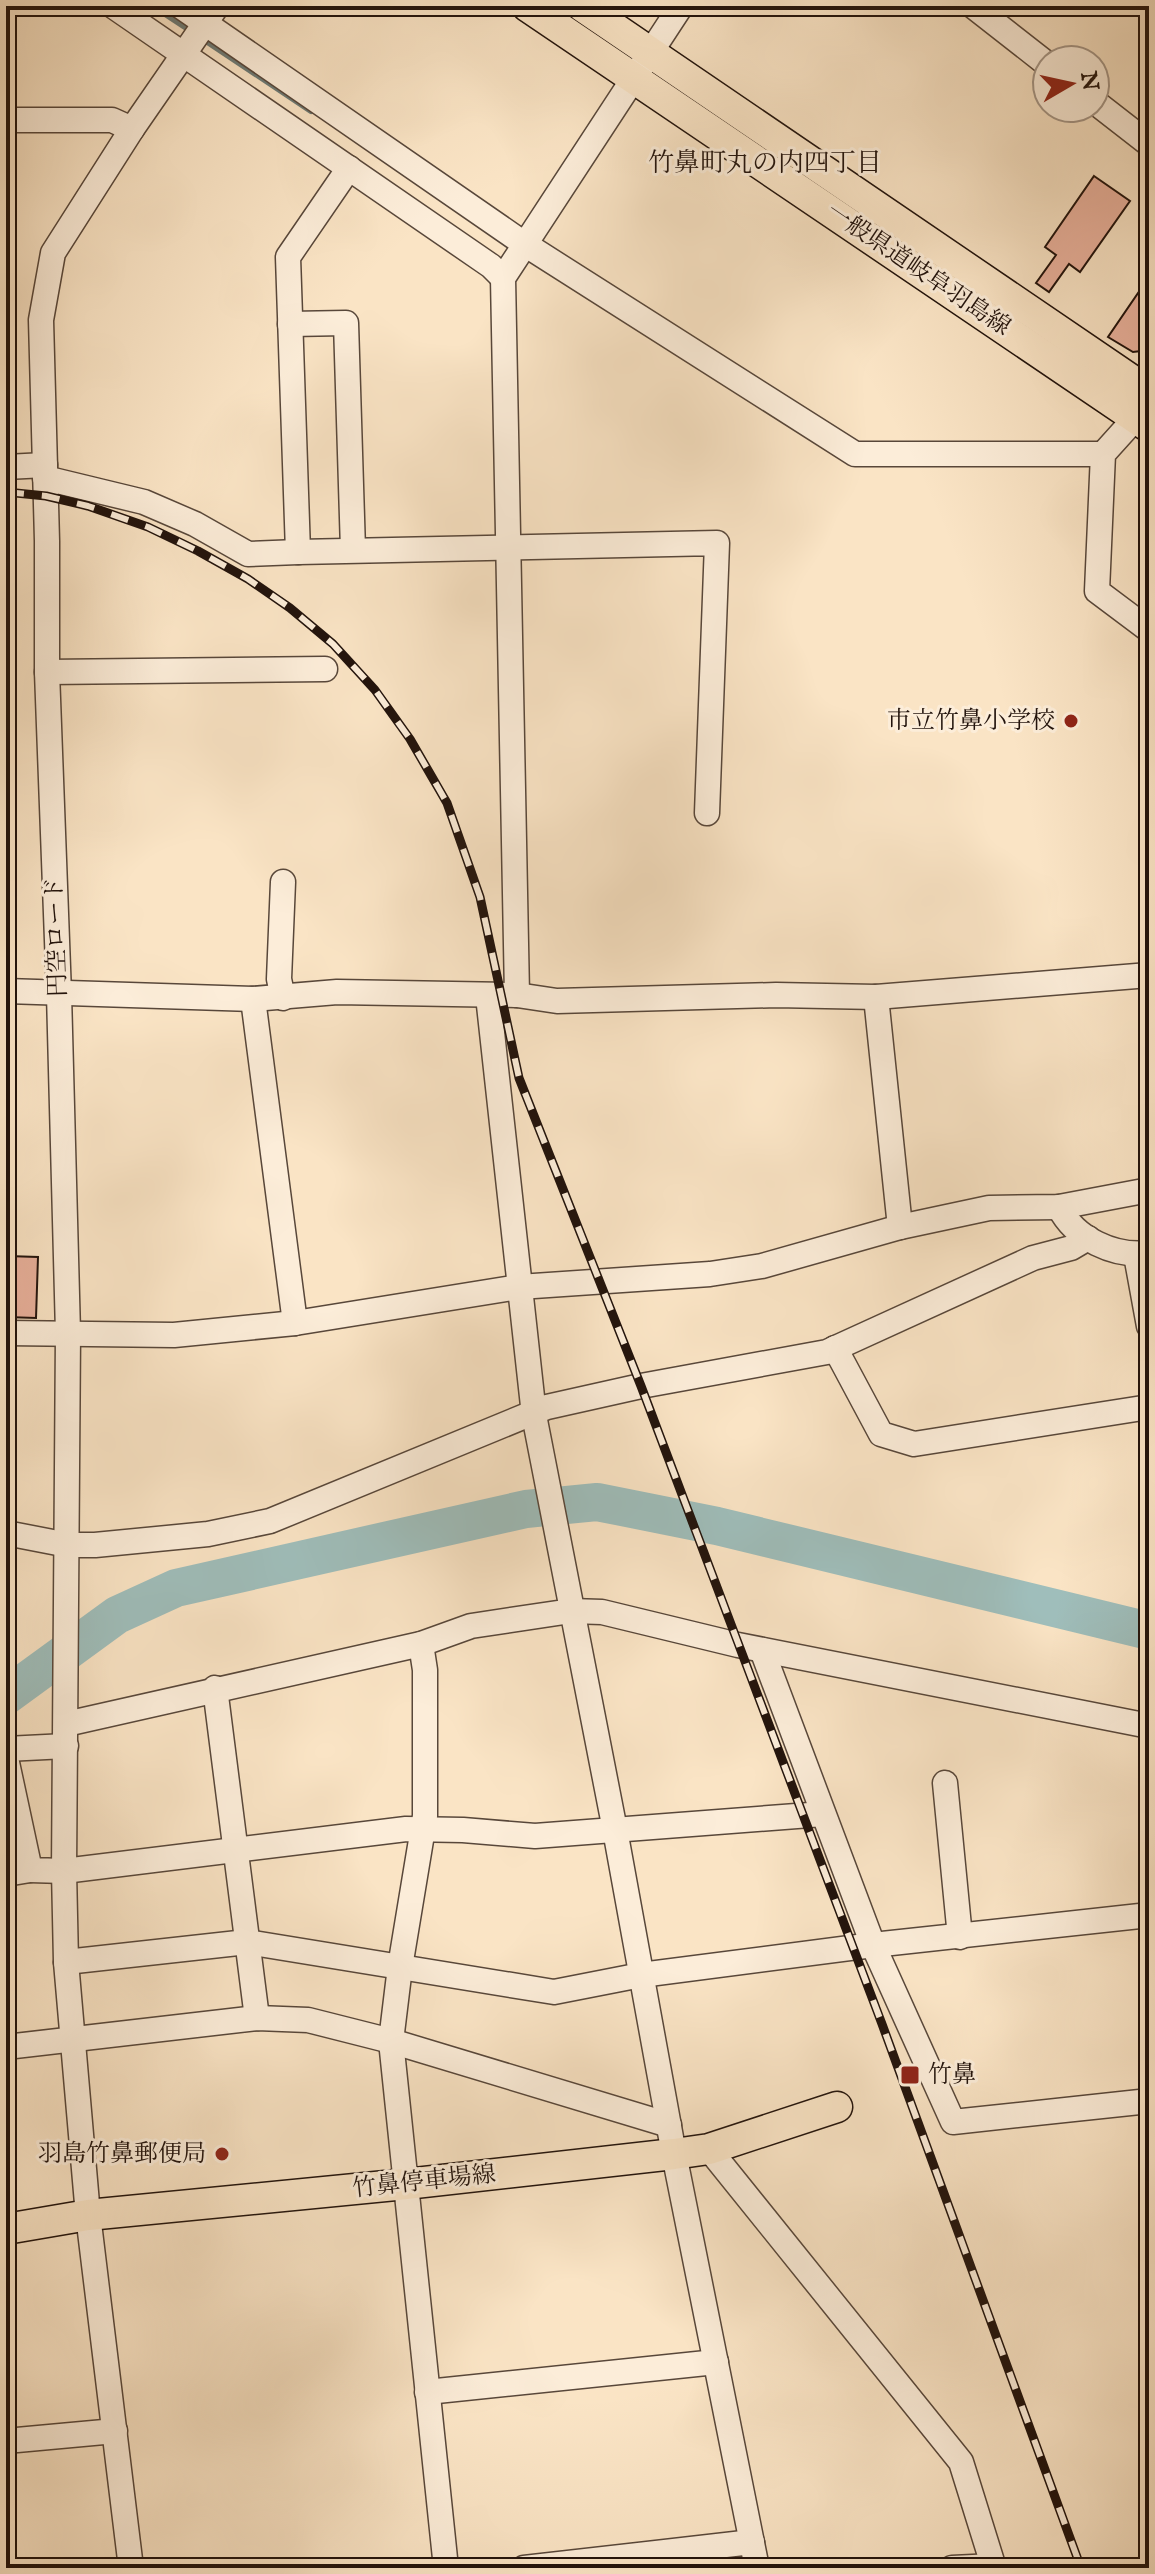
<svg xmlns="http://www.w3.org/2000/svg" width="1155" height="2574" font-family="'IM FELL English','Noto Serif JP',serif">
<rect width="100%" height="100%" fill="#fae4c5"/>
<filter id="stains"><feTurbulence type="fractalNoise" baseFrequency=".0025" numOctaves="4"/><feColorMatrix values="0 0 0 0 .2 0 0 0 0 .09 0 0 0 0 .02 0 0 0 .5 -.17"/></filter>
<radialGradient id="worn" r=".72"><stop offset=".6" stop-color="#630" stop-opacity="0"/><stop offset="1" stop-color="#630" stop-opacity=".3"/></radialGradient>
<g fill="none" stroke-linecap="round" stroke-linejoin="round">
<g stroke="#6d7a75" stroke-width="6">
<path d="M153 6 191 31"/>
<path d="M200 37 311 111"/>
</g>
<path stroke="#9fbebb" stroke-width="38" d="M6 1696 117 1615 176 1588 526 1509 597 1502 717 1526 1149 1631"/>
</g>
<g fill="#e9b19c" stroke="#22130c" stroke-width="2">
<path d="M1094 176 1130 201 1080 272 1069 264 1049 292 1036 283 1056 255 1045 247Z"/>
<path d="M1149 277V350L1133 352 1108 337Z"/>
<path d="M7 1256 38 1257 36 1318 6 1317Z"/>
</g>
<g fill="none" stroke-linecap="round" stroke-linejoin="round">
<g stroke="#58473a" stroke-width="27">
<g id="minor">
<path d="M113 6 491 266 503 278"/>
<path d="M180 6 523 243 855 454H1103"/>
<path d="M973 6 1047 64"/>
<path d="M1095 102 1149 144"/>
<path d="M6 120H112L132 129"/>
<path d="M349 168 288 257 298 552 717 543 707 813"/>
<path d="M290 324 346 323 353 550"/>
<path d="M1148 404 1103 454 1097 591 1149 630"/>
<path d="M6 467 45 465"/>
<path d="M45 478 144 502 195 524 248 554 298 552"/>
<path d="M47 672 325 669"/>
<path d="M283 882 279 979 283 998"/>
<path d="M6 991 253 999 337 992 517 995 557 1001 776 995 876 997 1149 975"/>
<path d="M517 995 503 278 681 6"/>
<path d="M488 996 534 1415 615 1830 674 2154 757 2568"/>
<path d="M876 997 900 1227"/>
<path d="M253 999 295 1323"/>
<path d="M1059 1207C1075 1239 1114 1257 1149 1253"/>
<path d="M1136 1255 1149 1326"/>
<path d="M6 1333 174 1335 295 1323 519 1287 710 1274 762 1266 900 1227 989 1208 1059 1207 1149 1190"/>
<path d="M835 1348 881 1434 914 1444 1149 1407"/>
<path d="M6 1533 68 1545H95L208 1534 270 1521 547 1407 641 1386 827 1352 1033 1258 1071 1248 1088 1238"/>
<path d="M421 1644 425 1670V1816L400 1967 391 2041 446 2568"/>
<path d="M762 1650 873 1945 953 2122 1149 2101"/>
<path d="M215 1688 257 2018"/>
<path d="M66 1724 421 1644 471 1626 571 1611 602 1612 738 1645 1149 1726"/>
<path d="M6 1749 66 1746"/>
<path d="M6 1758 30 1870 64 1871 406 1829 463 1830 535 1836 823 1814"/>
<path d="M945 1783 960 1937"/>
<path d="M6 1874 30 1870"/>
<path d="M66 1962 247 1942 554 1992 641 1975 873 1945 1149 1915"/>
<path d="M6 2047 257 2018 308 2020 391 2041 669 2125"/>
<path d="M709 2149 961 2462 994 2568"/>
<path d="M427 2392 716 2362"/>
<path d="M6 2441 115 2431"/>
<path d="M131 2568 88 2215 66 1962 64 1871 68 1333 59 994 47 672V541L41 320 53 253 132 129 217 6"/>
<path d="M524 2568 752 2542"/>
<path d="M952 2568 994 2566"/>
</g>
</g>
<g stroke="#22130c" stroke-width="33">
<g id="major">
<path d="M527 6 1149 427"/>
<path d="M582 6 1149 392"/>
<path d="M6 2229 88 2215 406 2184 674 2154 709 2149 837 2107"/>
</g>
</g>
<use href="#minor" stroke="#fcedd9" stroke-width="24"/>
<use href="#major" stroke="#fae4c5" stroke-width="30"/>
<g stroke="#22130c" stroke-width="9">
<path id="rail" d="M6 492 46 496 88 506 148 527 198 551 248 579 290 608 333 644 375 690 410 739 447 803 480 897 519 1078 641 1386 882 2024 1081 2568"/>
</g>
<use href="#rail" stroke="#fcedd9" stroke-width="6" stroke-dasharray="18" stroke-linecap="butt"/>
</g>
<g fill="#8f2418" stroke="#fcedd9" stroke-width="3">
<circle cx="1071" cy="721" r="8"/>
<rect x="900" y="2065" width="20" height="20" rx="4"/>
<circle cx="222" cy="2154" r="8"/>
</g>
<g text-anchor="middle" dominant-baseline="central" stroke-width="6" stroke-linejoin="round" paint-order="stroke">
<g font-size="24" fill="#22130c" stroke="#fcedd9">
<text transform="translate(918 270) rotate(34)">一般県道岐阜羽島線</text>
<text transform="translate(57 937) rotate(-92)">円空ロード</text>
<text transform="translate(424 2182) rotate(-6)">竹鼻停車場線</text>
</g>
<g font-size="24" fill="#22130c" stroke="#fcedd9" text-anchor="end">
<text x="1055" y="721">市立竹鼻小学校</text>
<text x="928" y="2075" text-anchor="start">竹鼻</text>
<text x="206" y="2154">羽島竹鼻郵便局</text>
</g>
<g font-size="26" fill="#22130c" stroke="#fcedd9">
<text x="765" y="163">竹鼻町丸の内四丁目</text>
</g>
</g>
<rect width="1155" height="2574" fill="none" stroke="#fae4c5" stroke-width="32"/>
<rect x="8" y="8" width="1139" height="2558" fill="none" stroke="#22130c" stroke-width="4"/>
<rect x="16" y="16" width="1123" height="2542" fill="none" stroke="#22130c" stroke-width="2"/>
<g transform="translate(1071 84) rotate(81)"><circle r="38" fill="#fcedd9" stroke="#a59687" stroke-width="2"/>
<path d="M0-6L14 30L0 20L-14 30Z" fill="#8f2418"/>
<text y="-12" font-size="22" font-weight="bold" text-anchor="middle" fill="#22130c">N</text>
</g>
<rect width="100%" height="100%" filter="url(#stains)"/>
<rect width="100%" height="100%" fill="url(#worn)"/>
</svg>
